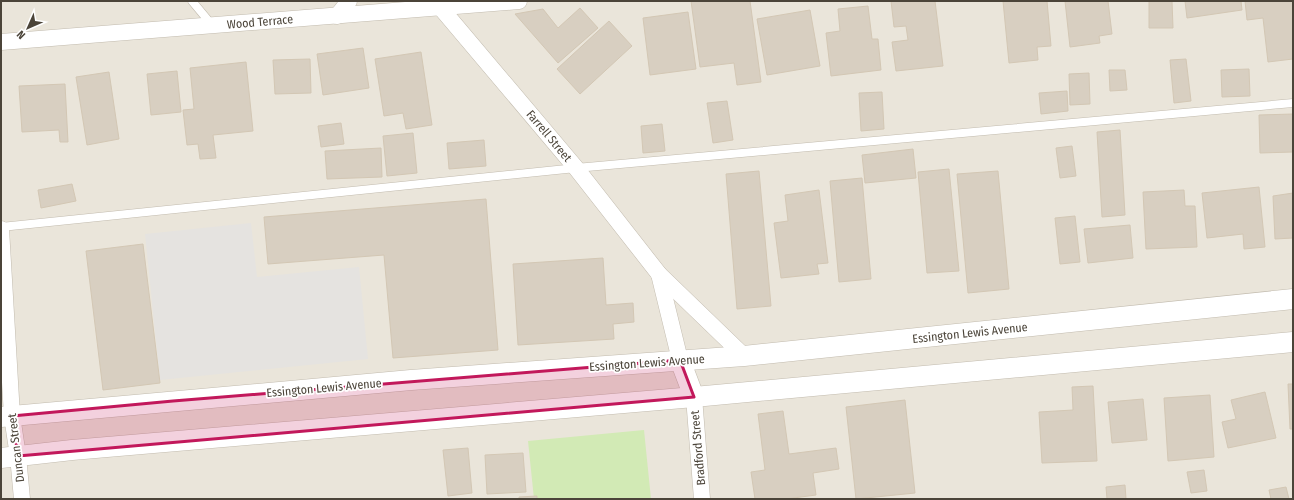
<svg xmlns="http://www.w3.org/2000/svg" width="1294" height="500" font-family="'Fira Sans Condensed',sans-serif">
<rect width="100%" height="100%" fill="#f6f3ec"/>
<rect fill="#eae5da" x="1" y="1" width="1292" height="498"/>
<path fill="#d2eab5" d="M644 430 651 499H534L528 441Z"/>
<path fill="#e5e3e0" d="M251 223 257 277 359 267 368 359 160 380 145 234Z"/>
<g fill="#d8cfc1" stroke="#d3c7b4">
<path d="M691 1H750L761 82 737 85 734 63 700 67Z"/>
<path d="M891 1H935L943 66 896 71 892 42 908 40 906 26 894 27Z"/>
<path d="M1003 1H1047L1051 46 1037 47 1038 60 1009 63Z"/>
<path d="M1065 1H1108L1112 34 1099 36 1100 43 1070 47Z"/>
<path d="M1149 1H1172L1173 28H1149Z"/>
<path d="M1185 1H1241L1242 10 1187 18Z"/>
<path d="M1245 1H1293V59L1268 62 1263 18 1247 20Z"/>
<path d="M868 6 872 39H878L881 70 831 76 826 33 840 31 838 9Z"/>
<path d="M580 8 598 28 558 63 515 14 543 9 558 28Z"/>
<path d="M810 10 820 66 767 75 757 19Z"/>
<path d="M688 12 696 69 650 75 643 18Z"/>
<path d="M609 21 632 46 580 94 557 69Z"/>
<path d="M363 48 369 88 323 95 317 54Z"/>
<path d="M421 52 432 125 406 129 403 113 384 116 375 59Z"/>
<path d="M310 59 311 93 275 94 273 60Z"/>
<path d="M1186 59 1191 101 1174 103 1170 60Z"/>
<path d="M246 62 253 131 213 135 216 158 200 159 198 144 187 145 183 110 194 109 190 68Z"/>
<path d="M1249 69 1250 96 1222 97 1221 70Z"/>
<path d="M1109 70H1125L1127 90 1110 91Z"/>
<path d="M177 71 181 112 151 115 147 74Z"/>
<path d="M109 72 119 139 87 145 76 77Z"/>
<path d="M1089 73 1090 104 1070 105 1069 74Z"/>
<path d="M65 84 68 142H60L59 130 22 132 19 86Z"/>
<path d="M1067 91 1068 111 1041 114 1039 93Z"/>
<path d="M882 92 884 129 861 131 859 93Z"/>
<path d="M727 101 733 140 713 143 707 103Z"/>
<path d="M1293 114V152L1260 153 1259 115Z"/>
<path d="M341 123 344 144 321 147 318 126Z"/>
<path d="M662 124 665 151 643 153 641 126Z"/>
<path d="M1120 130 1125 215 1102 217 1097 132Z"/>
<path d="M413 133 417 173 387 176 383 136Z"/>
<path d="M484 140 486 166 449 169 447 143Z"/>
<path d="M1072 146 1076 176 1060 178 1056 148Z"/>
<path d="M381 148 382 177 327 179 325 151Z"/>
<path d="M913 149 916 178 865 183 862 155Z"/>
<path d="M949 169 959 271 927 273 918 172Z"/>
<path d="M759 171 771 306 737 309 726 174Z"/>
<path d="M998 171 1009 289 968 293 957 174Z"/>
<path d="M862 178 871 279 839 282 830 181Z"/>
<path d="M72 184 76 201 41 208 38 190Z"/>
<path d="M1259 187 1265 247 1244 249 1243 234 1207 238 1202 193Z"/>
<path d="M819 190 828 263 817 264 819 274 781 278 774 223 788 221 785 195Z"/>
<path d="M1184 190 1185 206H1195L1197 247 1146 249 1143 192Z"/>
<path d="M1293 193V238L1275 239 1273 196Z"/>
<path d="M486 199 498 350 393 358 384 255 268 264 264 217Z"/>
<path d="M1075 216 1080 262 1060 264 1055 218Z"/>
<path d="M1130 225 1133 258 1088 263 1084 229Z"/>
<path d="M143 244 160 383 103 390 86 251Z"/>
<path d="M603 258 606 305 633 303 634 322 613 324 614 339 518 345 513 264Z"/>
<path d="M1288 384H1293V429H1290Z"/>
<path d="M1093 386 1097 461 1042 463 1039 412 1073 410 1072 387Z"/>
<path d="M1265 392 1276 438 1228 448 1222 422 1236 419 1231 400Z"/>
<path d="M1210 395 1214 457 1168 461 1164 398Z"/>
<path d="M1143 399 1147 440 1112 443 1108 402Z"/>
<path d="M905 400 915 493 856 499 846 407Z"/>
<path d="M783 411 789 454 836 448 839 469 813 473 816 495 786 499H755L751 472 765 470 758 414Z"/>
<path d="M468 448 472 493 448 496 443 450Z"/>
<path d="M523 453 526 492 487 494 485 455Z"/>
<path d="M1204 470 1207 491 1191 493 1187 472Z"/>
<path d="M1125 485 1126 499H1107L1106 487Z"/>
<path d="M1286 487 1289 499H1271L1269 490Z"/>
<path d="M537 496V499H519V497Z"/>
</g>
<g fill="none" stroke-linecap="round" stroke-linejoin="round">
<g stroke="#c2bbae" stroke-width="9">
<g id="service">
<path d="M192 1 212 25"/>
<path d="M1 227 576 168 1293 103"/>
</g>
</g>
<g stroke="#c2bbae" stroke-width="17">
<g id="minor">
<path d="M435 1 576 168 659 274 744 356"/>
<path d="M337 16 349 1"/>
<path d="M1 42 519 1"/>
<path d="M1 229 12 416 18 456 22 499"/>
<path d="M659 274 680 360"/>
<path d="M694 397 702 499"/>
</g>
</g>
<g stroke="#c2bbae" stroke-width="21">
<g id="tertiary">
<path d="M680 360 694 397"/>
<path d="M1 417 411 380 744 356 1293 299"/>
<path d="M1 458 72 450 694 397 1293 342"/>
</g>
</g>
<use href="#service" stroke="#fff" stroke-width="8"/>
<use href="#minor" stroke="#fff" stroke-width="16"/>
<use href="#tertiary" stroke="#fff" stroke-width="20"/>
</g>
<path fill="#c2185b" fill-opacity="0.2" stroke="#c2185b" stroke-width="3" stroke-linejoin="round" d="M680 360 694 397 18 456 12 416 173 401Z"/>
<g text-anchor="middle" dominant-baseline="central" stroke-width="3.5" stroke-linejoin="round" paint-order="stroke">
<g font-size="12" fill="#4b4439" stroke="#fff">
<text transform="translate(260 22) rotate(-5)">Wood Terrace</text>
<text transform="translate(549 136) rotate(50)">Farrell Street</text>
<text transform="translate(970 333) rotate(-6)">Essington Lewis Avenue</text>
<text transform="translate(647 363) rotate(-4)">Essington Lewis Avenue</text>
<text transform="translate(324 388) rotate(-5)">Essington Lewis Avenue</text>
<text transform="translate(16 448) rotate(-97)">Duncan Street</text>
<text transform="translate(698 448) rotate(-95)">Bradford Street</text>
</g>
</g>
<rect width="1294" height="500" fill="none" stroke="#4b4439" stroke-width="4"/>
<g transform="translate(28 28) rotate(225)" stroke="#ffffff" stroke-width="3" paint-order="stroke">
<path d="M0-3L7 15L0 10L-7 15Z" fill="#4b4439"/>
<text y="-6" font-size="11" font-weight="bold" text-anchor="middle" fill="#4b4439">N</text>
</g>
</svg>
